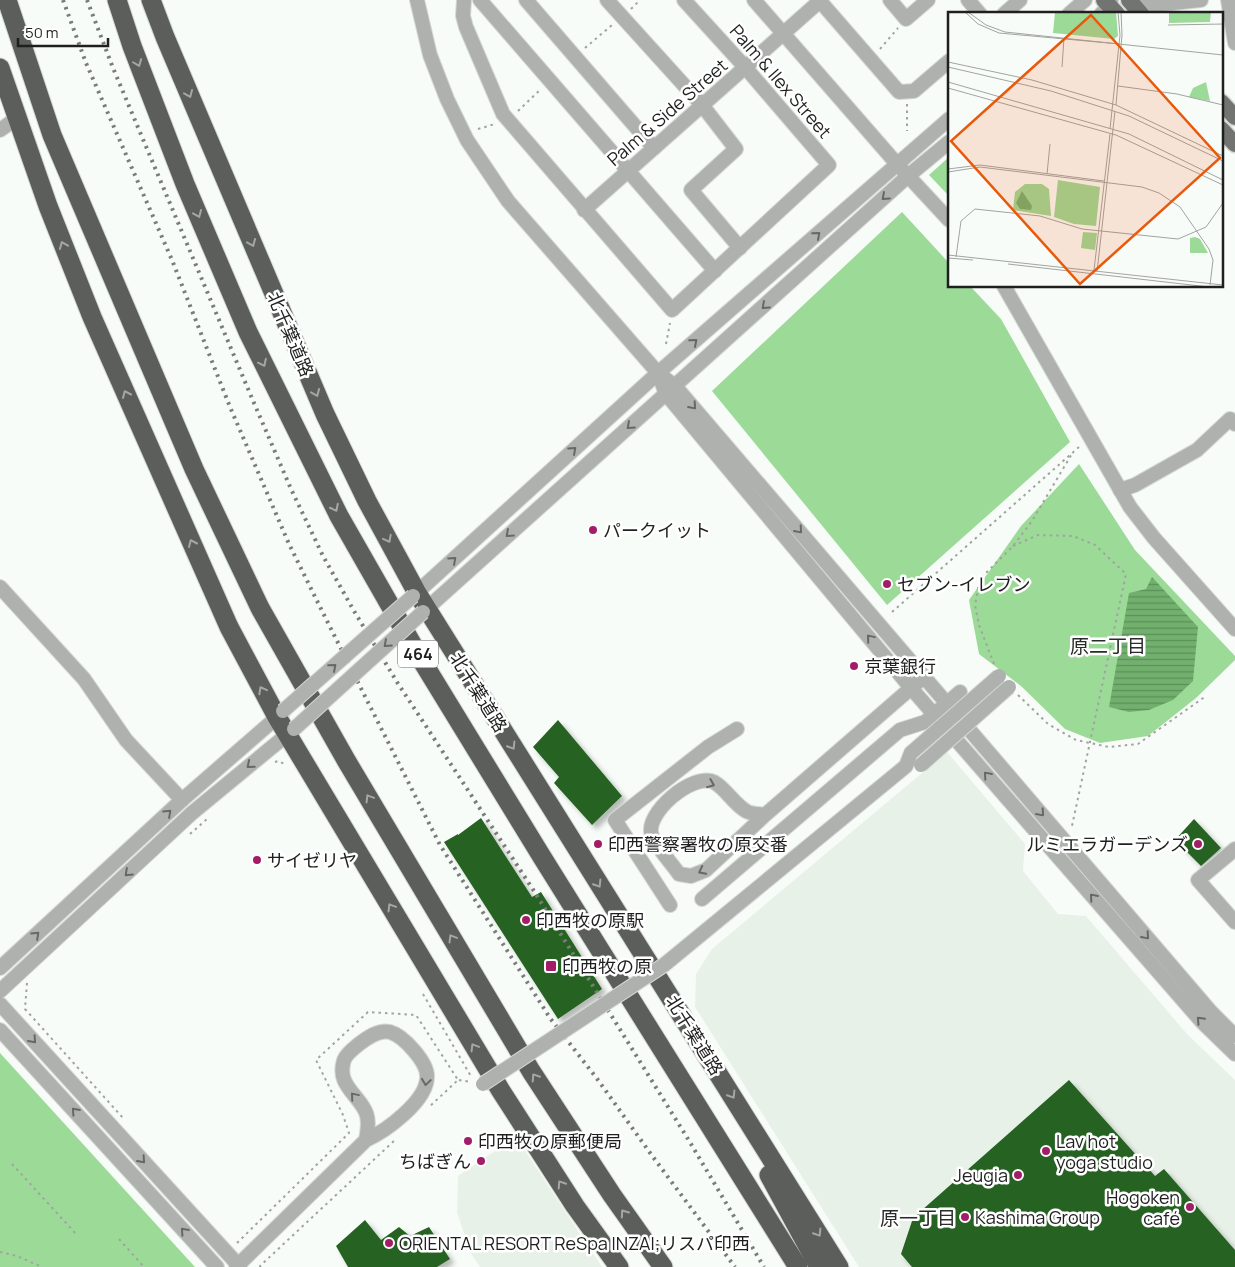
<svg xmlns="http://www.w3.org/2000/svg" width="1235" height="1267" font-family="Manrope,'Noto Sans JP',sans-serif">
<defs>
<pattern id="water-rules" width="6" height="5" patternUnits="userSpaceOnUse" patternTransform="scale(1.25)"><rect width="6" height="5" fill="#72b06e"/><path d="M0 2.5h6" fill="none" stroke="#5d8f5a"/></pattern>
<filter id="shadow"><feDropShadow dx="4.5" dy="4.5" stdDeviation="2.5" flood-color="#0004"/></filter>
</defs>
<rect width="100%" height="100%" fill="#f8fcf8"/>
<g fill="#e8f1e7">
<path d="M947 752 1025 844 1023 871 1058 914 1086 916 1188 1035 1235 1080V1267H859L695 1007 696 974 712 949Z"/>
<path d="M516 1137 602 1267H480L470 1252 457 1212 458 1176Z"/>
</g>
<g fill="#9cda97">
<path d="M949 157V196L929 175Z"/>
<path d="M902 212 949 263V286H970L1001 319 1070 442 887 605 712 391Z"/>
<path d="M1079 464 1135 550 1235 656V660L1196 698 1148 736 1100 743 1065 729 1021 686 979 654 969 600 1021 526Z"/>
<path d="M0 1053 195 1267H0Z"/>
</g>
<path fill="url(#water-rules)" d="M1152 577 1198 627 1193 681 1173 700 1149 710 1129 712 1109 707 1129 593 1146 589Z"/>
<g fill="#266324" filter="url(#shadow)">
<path d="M558 720 622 796 592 825 554 783 559 777 533 747Z"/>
<path d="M481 818 532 897 541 892 602 989 558 1019 444 842 458 834V835Z"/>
<path d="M1194 819 1221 848 1201 866 1175 840Z"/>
<path d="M1069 1080 1155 1176 1164 1169 1235 1250V1267H912L901 1254 913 1218Z"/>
<path d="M365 1220 381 1240 399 1227 410 1236 429 1227 450 1259 437 1267H348L336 1246Z"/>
</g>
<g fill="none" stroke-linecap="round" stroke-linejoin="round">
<g stroke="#d5d9d5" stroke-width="16">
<g id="minor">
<path d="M417 0 430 55 447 99 467 140 508 201 658 373 675 386 1211 1012 1235 1036"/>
<path d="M464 0 463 16 466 27 503 114 672 310 829 165 745 67 684 0"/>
<path d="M480 0 715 271"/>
<path d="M526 0 654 148"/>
<path d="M607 0 702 105 736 149 691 190 740 248"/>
<path d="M754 0 897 164 949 220"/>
<path d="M819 0 899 92 914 91 949 61"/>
<path d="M890 0 906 19 928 0"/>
<path d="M968 0 980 14"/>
<path d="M1228 0 1235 43"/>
<path d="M1135 7 1201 0"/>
<path d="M1004 14 1020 0"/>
<path d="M1069 14 1085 0"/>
<path d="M1101 14 1110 6 1111 0"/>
<path d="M0 130 17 118"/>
<path d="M584 210 821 0"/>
<path d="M1004 286 1130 507 1154 538 1235 629"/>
<path d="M658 373 666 394 911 688 1202 1022 1235 1054"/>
<path d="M1120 490 1135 485 1197 450 1230 419 1235 424"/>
<path d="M0 587 84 679 126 740 182 800"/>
<path d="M413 596 658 373 949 119"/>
<path d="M423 612 908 176 949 142"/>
<path d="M765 815C759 814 750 814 746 811 734 804 726 789 714 782 693 772 643 814 652 836 655 845 673 865 679 874L691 876 706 870 765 815 918 682"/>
<path d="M1235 849 1198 880 1235 922"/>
<path d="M702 899 900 730 925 722 960 692"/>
<path d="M670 905 615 820 708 747 737 729"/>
<path d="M664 965 906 766 911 753"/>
<path d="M0 968 182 800 283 712"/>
<path d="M0 991 192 813 294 729"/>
<path d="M0 1004 240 1267"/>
<path d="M0 1030 217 1267"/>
<path d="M236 1267 366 1140C386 1131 427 1101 427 1077 428 1063 404 1036 390 1032 379 1029 367 1038 359 1044 354 1048 346 1054 344 1060 337 1082 353 1091 363 1107 370 1117 368 1128 366 1140"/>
</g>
</g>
<g stroke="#d5d9d5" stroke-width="19">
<g id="major">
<path d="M1104 0 1117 14"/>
<path d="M1129 0 1141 14"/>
<path d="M1221 102 1235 117"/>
<path d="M1221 129 1235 144"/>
</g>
</g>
<g stroke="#d5d9d5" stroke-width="21">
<g id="highway">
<path d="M7 0 52 135 194 469 260 608 346 760 531 1071 612 1195 663 1267"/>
<path d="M117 0 132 46 185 184 248 332 339 516 419 656 542 857 798 1267"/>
<path d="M151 0 165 37 325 414 367 501 417 593 839 1267"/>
<path d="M0 68 48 206 92 317 229 627 277 717 501 1091 575 1206 619 1267"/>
<path d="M769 1175 819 1267"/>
</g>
</g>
<g stroke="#a1a3a1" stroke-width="2" stroke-dasharray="2.5 4" stroke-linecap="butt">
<path d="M631 9 640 0"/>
<path d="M585 48 612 25"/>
<path d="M880 49 898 28"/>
<path d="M907 104V131"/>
<path d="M518 111 541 89"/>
<path d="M478 129 495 124"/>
<path d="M666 344 670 323"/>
<path d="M1013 546 1038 535 1073 536 1095 545 1126 574 1072 826"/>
<path d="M892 612 1079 447"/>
<path d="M994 664 979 625 975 605 980 579 1013 546 1032 521 1073 452"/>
<path d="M275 762 278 761 287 765"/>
<path d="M190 834 207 819"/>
<path d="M27 983 25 1009 123 1118"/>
<path d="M423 994 472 1078"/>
<path d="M459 1080 471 1082"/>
<path d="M12 1164 77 1235"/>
<path d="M119 1239 144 1267"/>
<path d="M237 1243 349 1133 343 1115 316 1060 368 1012 416 1015 458 1080 428 1108"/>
<path d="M0 1252 17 1256 42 1267"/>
<path d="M261 1267 260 1266 396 1139"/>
</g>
<use href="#minor" stroke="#afb1af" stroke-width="14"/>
<use href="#major" stroke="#717471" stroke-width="16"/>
<use href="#highway" stroke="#5b5e5b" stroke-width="19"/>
<g stroke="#7a7c7a" stroke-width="4" stroke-dasharray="2.5 5" stroke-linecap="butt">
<path d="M63 0 86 63 172 260 230 407 289 544 326 619 440 845 550 1018 598 1080 653 1157 735 1267"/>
<path d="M87 0 113 68 251 396 291 489 323 556 354 611 397 682 534 891 688 1139 764 1267"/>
</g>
<g stroke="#d5d9d5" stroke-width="16" stroke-linecap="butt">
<g id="minor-bridge">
<path d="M283 711 413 596"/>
<path d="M294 729 423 612"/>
<path d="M911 753 999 676"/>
<path d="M921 765 1009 687"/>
<path d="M483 1084 664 965"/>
</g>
</g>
<path stroke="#a1a3a1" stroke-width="2" stroke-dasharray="2.5 4" stroke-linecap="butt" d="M1018 695 1048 724 1076 740 1109 747 1138 744 1206 696"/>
<use href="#minor-bridge" stroke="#afb1af" stroke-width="14"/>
</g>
<defs><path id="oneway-chevron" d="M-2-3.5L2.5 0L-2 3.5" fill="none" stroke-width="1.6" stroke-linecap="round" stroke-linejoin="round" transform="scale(1.25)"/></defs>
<g stroke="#a5a6a5">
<use href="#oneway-chevron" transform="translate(138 63) rotate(69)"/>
<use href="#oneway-chevron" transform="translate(189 94) rotate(67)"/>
<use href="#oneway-chevron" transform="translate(198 214) rotate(67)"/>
<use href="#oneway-chevron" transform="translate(252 243) rotate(67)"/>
<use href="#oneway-chevron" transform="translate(63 245) rotate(-112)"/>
<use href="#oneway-chevron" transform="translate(263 363) rotate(64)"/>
<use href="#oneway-chevron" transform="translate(316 393) rotate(67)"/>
<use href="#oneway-chevron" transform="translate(126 394) rotate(-114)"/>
<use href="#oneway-chevron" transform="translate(335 508) rotate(63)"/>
<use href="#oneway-chevron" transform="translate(388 539) rotate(62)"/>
<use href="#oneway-chevron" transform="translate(192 543) rotate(-114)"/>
<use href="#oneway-chevron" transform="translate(262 690) rotate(-118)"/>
<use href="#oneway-chevron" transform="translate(512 746) rotate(58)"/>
<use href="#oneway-chevron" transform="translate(369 798) rotate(-121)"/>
<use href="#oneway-chevron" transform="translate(598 884) rotate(58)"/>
<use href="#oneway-chevron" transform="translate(391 907) rotate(-121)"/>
<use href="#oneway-chevron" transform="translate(452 938) rotate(-121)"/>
<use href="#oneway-chevron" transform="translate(474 1047) rotate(-121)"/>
<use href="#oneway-chevron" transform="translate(535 1077) rotate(-123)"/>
<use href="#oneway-chevron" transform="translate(732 1095) rotate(58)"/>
<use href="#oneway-chevron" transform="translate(561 1184) rotate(-123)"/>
<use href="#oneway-chevron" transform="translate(624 1213) rotate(-125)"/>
<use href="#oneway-chevron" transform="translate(818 1233) rotate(58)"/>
</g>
<g stroke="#666866">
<use href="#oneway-chevron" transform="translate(885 197) rotate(138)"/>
<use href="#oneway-chevron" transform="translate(817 235) rotate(-41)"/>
<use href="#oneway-chevron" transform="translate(765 306) rotate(138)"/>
<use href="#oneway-chevron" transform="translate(694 342) rotate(-41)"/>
<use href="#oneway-chevron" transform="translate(693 406) rotate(49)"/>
<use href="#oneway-chevron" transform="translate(630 426) rotate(138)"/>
<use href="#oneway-chevron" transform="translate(573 450) rotate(-42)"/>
<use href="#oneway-chevron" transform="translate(799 530) rotate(49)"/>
<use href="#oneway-chevron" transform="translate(509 534) rotate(138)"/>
<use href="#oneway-chevron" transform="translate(453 560) rotate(-42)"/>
<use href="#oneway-chevron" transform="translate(870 638) rotate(-130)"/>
<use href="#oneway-chevron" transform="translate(387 644) rotate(138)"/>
<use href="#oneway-chevron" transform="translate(333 667) rotate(-41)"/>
<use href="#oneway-chevron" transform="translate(250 765) rotate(140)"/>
<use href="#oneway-chevron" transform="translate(987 775) rotate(-131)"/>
<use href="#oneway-chevron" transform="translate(711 784) rotate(22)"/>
<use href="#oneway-chevron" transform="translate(168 813) rotate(-43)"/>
<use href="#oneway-chevron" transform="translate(1041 813) rotate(49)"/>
<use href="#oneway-chevron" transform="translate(702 871) rotate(153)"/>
<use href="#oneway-chevron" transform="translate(128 873) rotate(137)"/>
<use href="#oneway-chevron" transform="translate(1093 897) rotate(-131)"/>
<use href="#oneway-chevron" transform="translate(36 935) rotate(-43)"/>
<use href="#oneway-chevron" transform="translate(1146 936) rotate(49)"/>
<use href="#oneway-chevron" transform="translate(1200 1020) rotate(-133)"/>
<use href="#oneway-chevron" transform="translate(33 1040) rotate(48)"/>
<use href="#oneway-chevron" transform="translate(426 1082) rotate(98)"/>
<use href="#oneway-chevron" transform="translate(354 1096) rotate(-130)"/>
<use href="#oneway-chevron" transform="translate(75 1111) rotate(-132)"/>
<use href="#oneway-chevron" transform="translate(142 1160) rotate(48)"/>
<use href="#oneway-chevron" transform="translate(184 1231) rotate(-132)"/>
</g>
<g fill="#a31c67" stroke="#fff" stroke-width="2">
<circle cx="593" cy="530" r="5"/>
<circle cx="887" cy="584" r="5"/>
<circle cx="854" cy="666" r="5"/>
<circle cx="598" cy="844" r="5"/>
<circle cx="1198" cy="844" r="5"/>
<circle cx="257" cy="860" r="5"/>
<circle cx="526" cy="920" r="5"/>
<rect x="545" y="960" width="12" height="12" rx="2.5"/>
<circle cx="468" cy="1141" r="5"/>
<circle cx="1046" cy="1151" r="5"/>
<circle cx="481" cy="1161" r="5"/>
<circle cx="1018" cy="1175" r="5"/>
<circle cx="1190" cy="1207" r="5"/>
<circle cx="965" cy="1217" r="5"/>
<circle cx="389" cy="1243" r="5"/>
</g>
<g text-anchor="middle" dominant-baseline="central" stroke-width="5" stroke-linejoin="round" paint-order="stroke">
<rect fill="#fff" stroke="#626262" stroke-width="1" x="398" y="640.5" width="40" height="27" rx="4"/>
<g font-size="16" font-weight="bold" fill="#1e1f1e">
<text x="418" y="654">464</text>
</g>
<g font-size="18" fill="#1e1f1e" stroke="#fff">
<text transform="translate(781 81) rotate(49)">Palm &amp; Ilex Street</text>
<text transform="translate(667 112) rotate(-41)">Palm &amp; Side Street</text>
<text transform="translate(291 334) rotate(67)">北千葉道路</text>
<text transform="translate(479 692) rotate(58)">北千葉道路</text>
<text transform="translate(695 1035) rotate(58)">北千葉道路</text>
</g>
<g font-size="18" fill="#1e1f1e" stroke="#fff" text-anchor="start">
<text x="603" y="530">パークイット</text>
<text x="897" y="584">セブン-イレブン</text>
<text x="864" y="666">京葉銀行</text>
<text x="608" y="844">印西警察署牧の原交番</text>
<text x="1188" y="844" text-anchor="end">ルミエラガーデンズ</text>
<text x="267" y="860">サイゼリヤ</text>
<text x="536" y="920">印西牧の原駅</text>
<text x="562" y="966">印西牧の原</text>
<text x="478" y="1141">印西牧の原郵便局</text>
<text x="1056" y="1141">Lav hot<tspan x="1056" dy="21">yoga studio</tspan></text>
<text x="471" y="1161" text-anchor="end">ちばぎん</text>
<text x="1008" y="1175" text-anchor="end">Jeugia</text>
<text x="1180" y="1197" text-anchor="end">Hogoken<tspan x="1180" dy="21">café</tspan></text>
<text x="975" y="1217">Kashima Group</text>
<text x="399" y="1243">ORIENTAL RESORT ReSpa INZAI;リスパ印西</text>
</g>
<g font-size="19" fill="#292c29" stroke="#fff">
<text x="1108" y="646">原二丁目</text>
<text x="918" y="1218">原一丁目</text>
</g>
</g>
<g transform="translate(948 12)">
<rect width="275" height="275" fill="#f8fcf8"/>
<path d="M107 0H168L170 24 166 27 105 21ZM221 0H263L262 10 221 11ZM258 70 262 89 241 85 245 76ZM110 168 152 175 148 214 126 212 106 205ZM77 172H94L101 177 103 204 65 198 67 180ZM135 220 149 221 147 238 133 236ZM247 225 252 227 260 241H242V226Z" fill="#9cda97"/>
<path d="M74 179 84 194 83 198 72 197 68 191Z" fill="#72b06e"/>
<path fill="none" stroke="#a1a4a1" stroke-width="1" d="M17 0 30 12 51 21 172 32M20 0 38 13 57 20 275 43M220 13 275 12M0 50 84 68 168 93 275 144M0 55 103 79 181 104 275 149M114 55 116 26M0 70 181 122 275 168M170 74 229 82 275 93M0 76 168 123 275 173M168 93 174 23 173 0M162 117 172 23 170 0M0 157 32 153 156 169M0 160 32 155 194 175 211 181 232 195 261 237 265 248 262 273M99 162 102 132M0 243 275 273M8 245 13 209 27 197 92 204 134 217 230 227 258 215 275 191M0 246 25 248M60 252 261 275M146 258 162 122M149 260 167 99"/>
<path fill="#e8590c" fill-opacity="0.15" stroke="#e8590c" stroke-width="2.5" d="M143 3 272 146 132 272 3 129Z"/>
<rect width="275" height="275" fill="none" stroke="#1e1f1e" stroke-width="2.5"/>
</g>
<path d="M18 38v8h90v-8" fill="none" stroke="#1e1f1e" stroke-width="2.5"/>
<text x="25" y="38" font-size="15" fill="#1e1f1e" stroke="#ffffff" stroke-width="4" paint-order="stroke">50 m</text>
</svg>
